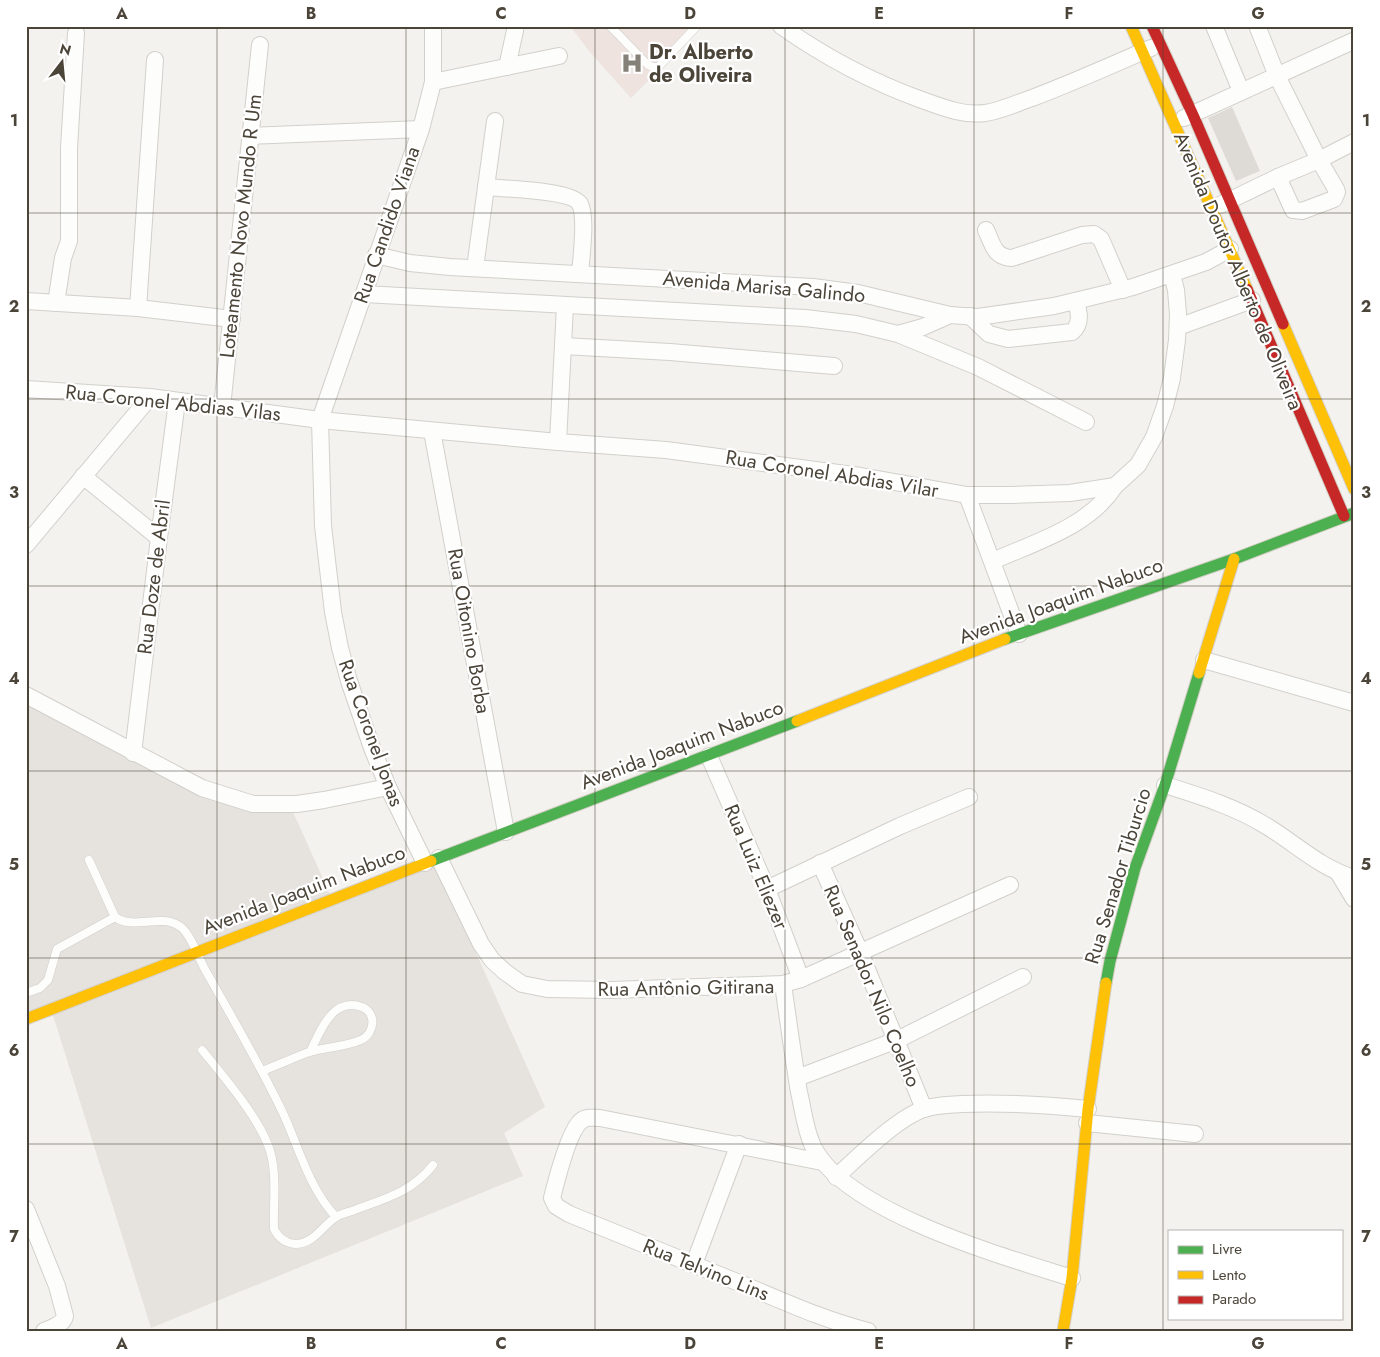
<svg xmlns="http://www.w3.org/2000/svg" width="1380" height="1357" font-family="Jost,sans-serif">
<rect width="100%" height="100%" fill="#f4f2ee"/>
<path fill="#e6e2de" d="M26 688 247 810 289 803 333 901 435 861 545 1107 504 1133 523 1176 151 1328 52 1012 26 1011Z"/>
<path fill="#eee3df" d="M570 26H699L654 75 631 98 589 51Z"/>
<path fill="#dedbd6" d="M1232 107 1260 171 1236 181 1208 118Z"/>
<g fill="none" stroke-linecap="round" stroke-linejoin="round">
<g stroke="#d2d0cb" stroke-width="9">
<g id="lane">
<path d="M610 26 647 64 652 67H658L697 26"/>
<path d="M89 860 115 917C134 931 161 912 181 927 192 936 199 960 207 973 233 1019 260 1065 283 1113 299 1148 309 1188 336 1217"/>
<path d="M26 993 40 988 48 980 57 949 115 917"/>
<path d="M202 1050C223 1076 256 1114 268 1145 278 1170 273 1202 274 1229 278 1237 285 1243 295 1244 314 1244 322 1226 336 1217 342 1213 351 1212 357 1209 387 1198 413 1191 433 1165"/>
<path d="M262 1071C278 1065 293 1058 309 1052 326 1047 344 1047 361 1040 375 1033 377 1013 362 1007 332 996 320 1032 310 1052"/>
</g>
</g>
<g stroke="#d2d0cb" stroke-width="18">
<g id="street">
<path d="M781 26C825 57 872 82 922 100 942 107 963 116 985 113 1000 111 1017 103 1032 98 1072 83 1112 65 1151 48"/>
<path d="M1214 26 1241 91"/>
<path d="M1258 28 1277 76 1319 160 1336 189 1337 192 1334 199 1302 211 1293 210 1278 177"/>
<path d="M507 67 516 26"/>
<path d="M433 82 559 56"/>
<path d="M1184 118 1353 41"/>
<path d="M250 136 421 129"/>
<path d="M486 187C504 189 572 190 580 204 587 218 581 258 580 274"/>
<path d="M1220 205 1278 177 1319 160 1354 142"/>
<path d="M986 230C993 245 994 257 1012 258L1082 235 1094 234 1101 239 1123 290"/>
<path d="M376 255 410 263 450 267 813 287 858 293 950 315 978 317 1054 306 1133 287 1206 262 1230 249"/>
<path d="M475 268 495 121"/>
<path d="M364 294 805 318 856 324 898 334 978 367 1086 422"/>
<path d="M26 301 138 308 232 319"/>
<path d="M56 303 63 258 69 241V148L76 33"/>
<path d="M138 308 155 60"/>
<path d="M970 316 989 334 1008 339 1072 332C1082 324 1079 312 1076 301"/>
<path d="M1178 327 1252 300"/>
<path d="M898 334 923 327 950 315"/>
<path d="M564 346 670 352 834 366"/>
<path d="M26 389 150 397 320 420 558 442 666 450 861 476 967 495H1012L1070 493 1115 486 1138 465 1154 437 1165 406 1172 378 1177 340 1178 314 1176 290 1172 275"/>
<path d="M222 407 260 45"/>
<path d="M432 431 506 832"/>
<path d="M558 442 565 306"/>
<path d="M83 476 159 538"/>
<path d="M967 495 1019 634"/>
<path d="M26 545 150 397"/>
<path d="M993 561C1035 542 1089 527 1115 486"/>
<path d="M1204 660 1354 703"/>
<path d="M26 695 202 788 253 804H297L324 800 388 787"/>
<path d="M133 753 159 538 177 401"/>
<path d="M709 756 767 889 801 979"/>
<path d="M1165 785C1200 796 1236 807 1268 827 1297 845 1321 868 1354 878"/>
<path d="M439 858 481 944 492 960 505 972 522 984 547 989 611 990 783 984 801 979 1010 885"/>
<path d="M425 863 388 787 372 748 349 681 340 648 333 612 323 526 320 420 421 129 433 82V26"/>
<path d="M820 863 860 952 924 1109"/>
<path d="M1339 874 1354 899"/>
<path d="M767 889 900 826 969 797"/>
<path d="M783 984C788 1020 793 1056 799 1092 803 1109 805 1128 812 1144 841 1211 1005 1257 1072 1278"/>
<path d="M797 1078 897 1040 1023 977"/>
<path d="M1087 1123 1195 1134"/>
<path d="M822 1162 600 1118C593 1118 586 1116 581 1121 569 1130 556 1182 552 1198L556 1206 569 1214C623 1236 678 1258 732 1280 777 1298 820 1319 868 1331"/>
<path d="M836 1177C858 1157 897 1118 924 1109 935 1105 950 1105 962 1104 1004 1102 1046 1105 1088 1109"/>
<path d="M26 1209 57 1286 65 1316C63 1325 53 1327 44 1331"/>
<path d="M694 1264 739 1144"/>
</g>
</g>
<g stroke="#d3cfc5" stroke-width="13">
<g id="fast">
<path d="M1005 639 1234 559 1354 513"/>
<path d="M431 861 797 721"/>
<path d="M1106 983 1110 961 1135 868 1165 785 1199 673"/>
</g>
</g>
<g stroke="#d3cfc5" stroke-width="13">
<g id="slow">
<path d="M1131 26 1247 289"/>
<path d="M1283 324 1354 489"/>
<path d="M1199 673 1234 559"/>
<path d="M797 721 1005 639"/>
<path d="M26 1019 431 861"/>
<path d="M1063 1331 1072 1278 1088 1109 1106 983"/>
</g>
</g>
<g stroke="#d3cfc5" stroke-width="13">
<g id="jam">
<path d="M1152 26 1193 115 1283 324"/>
<path d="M1247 289 1344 516"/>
</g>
</g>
<use href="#lane" stroke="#fdfdfc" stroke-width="8"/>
<use href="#street" stroke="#fdfdfc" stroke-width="16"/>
<use href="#fast" stroke="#4caf50" stroke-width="11"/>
<use href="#slow" stroke="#ffc107" stroke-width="11"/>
<use href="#jam" stroke="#c62828" stroke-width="11"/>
</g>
<path fill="none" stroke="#4b4439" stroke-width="1" stroke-opacity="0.55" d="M217 26V1331M406 26V1331M595 26V1331M785 26V1331M974 26V1331M1163 26V1331M26 213H1354M26 399H1354M26 586H1354M26 771H1354M26 958H1354M26 1144H1354"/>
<defs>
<g id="hospital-bare" transform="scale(1.725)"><path d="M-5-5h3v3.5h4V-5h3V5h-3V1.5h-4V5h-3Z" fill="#868178" stroke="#fff" stroke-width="2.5" paint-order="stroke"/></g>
</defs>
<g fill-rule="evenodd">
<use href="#hospital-bare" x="632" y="63"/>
</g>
<g text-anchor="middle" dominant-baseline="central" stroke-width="4.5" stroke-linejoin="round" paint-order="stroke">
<g font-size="20" font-weight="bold" fill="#4b4439" stroke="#fff" text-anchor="start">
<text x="649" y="52">Dr. Alberto<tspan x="649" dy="23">de Oliveira</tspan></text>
</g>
<g font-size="20" fill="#4b4439" stroke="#fff">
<text transform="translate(387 225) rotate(-71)">Rua Candido Viana</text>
<text transform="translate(241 226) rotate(-84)">Loteamento Novo Mundo R Um</text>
<text transform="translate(1238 271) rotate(67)">Avenida Doutor Alberto de Oliveira</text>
<text transform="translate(764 287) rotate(5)">Avenida Marisa Galindo</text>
<text transform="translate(173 403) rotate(6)">Rua Coronel Abdias Vilas</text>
<text transform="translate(832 474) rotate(9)">Rua Coronel Abdias Vilar</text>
<text transform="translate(154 577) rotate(-83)">Rua Doze de Abril</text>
<text transform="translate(1061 601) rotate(-20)">Avenida Joaquim Nabuco</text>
<text transform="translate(469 631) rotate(80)">Rua Oitonino Borba</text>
<text transform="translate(371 733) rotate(70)">Rua Coronel Jonas</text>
<text transform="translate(682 745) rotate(-21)">Avenida Joaquim Nabuco</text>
<text transform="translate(756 867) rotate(67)">Rua Luiz Eliezer</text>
<text transform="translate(1118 876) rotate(-73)">Rua Senador Tiburcio</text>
<text transform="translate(304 890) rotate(-21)">Avenida Joaquim Nabuco</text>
<text transform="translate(872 986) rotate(67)">Rua Senador Nilo Coelho</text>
<text transform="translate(686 988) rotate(-1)">Rua Antônio Gitirana</text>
<text transform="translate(706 1270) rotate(22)">Rua Telvino Lins</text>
</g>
</g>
<rect width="1380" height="1357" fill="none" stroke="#ffffff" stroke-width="55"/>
<rect x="1168" y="1230" width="175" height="90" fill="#ffffff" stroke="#b7b4b0"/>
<rect x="1178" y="1246" width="25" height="8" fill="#4caf50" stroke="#b7b4b0"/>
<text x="1212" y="1254" font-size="15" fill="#4b4439">Livre</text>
<rect x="1178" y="1271" width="25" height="8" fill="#ffc107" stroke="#b7b4b0"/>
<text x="1212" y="1280" font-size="15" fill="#4b4439">Lento</text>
<rect x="1178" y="1296" width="25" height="8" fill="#c62828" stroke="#b7b4b0"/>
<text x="1212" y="1304" font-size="15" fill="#4b4439">Parado</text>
<g transform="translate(62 62) rotate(16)" stroke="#ffffff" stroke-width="4" paint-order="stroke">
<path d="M0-4L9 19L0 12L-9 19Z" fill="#4b4439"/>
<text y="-8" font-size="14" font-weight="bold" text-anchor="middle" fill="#4b4439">N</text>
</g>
<rect x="28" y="28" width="1324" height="1302" fill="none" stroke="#4b4439" stroke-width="2"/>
<g font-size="16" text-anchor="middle" font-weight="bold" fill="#4b4439">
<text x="122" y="19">A</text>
<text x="311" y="19">B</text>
<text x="501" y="19">C</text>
<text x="690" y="19">D</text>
<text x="879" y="19">E</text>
<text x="1069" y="19">F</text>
<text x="1258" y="19">G</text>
<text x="14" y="126">1</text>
<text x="1366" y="126">1</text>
<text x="14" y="312">2</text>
<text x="1366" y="312">2</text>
<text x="14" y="498">3</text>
<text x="1366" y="498">3</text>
<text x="14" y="684">4</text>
<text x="1366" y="684">4</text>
<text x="14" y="870">5</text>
<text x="1366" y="870">5</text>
<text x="14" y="1056">6</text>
<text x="1366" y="1056">6</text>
<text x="14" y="1242">7</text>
<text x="1366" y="1242">7</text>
<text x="122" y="1349">A</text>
<text x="311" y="1349">B</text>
<text x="501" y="1349">C</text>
<text x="690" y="1349">D</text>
<text x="879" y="1349">E</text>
<text x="1069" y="1349">F</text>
<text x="1258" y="1349">G</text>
</g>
</svg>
